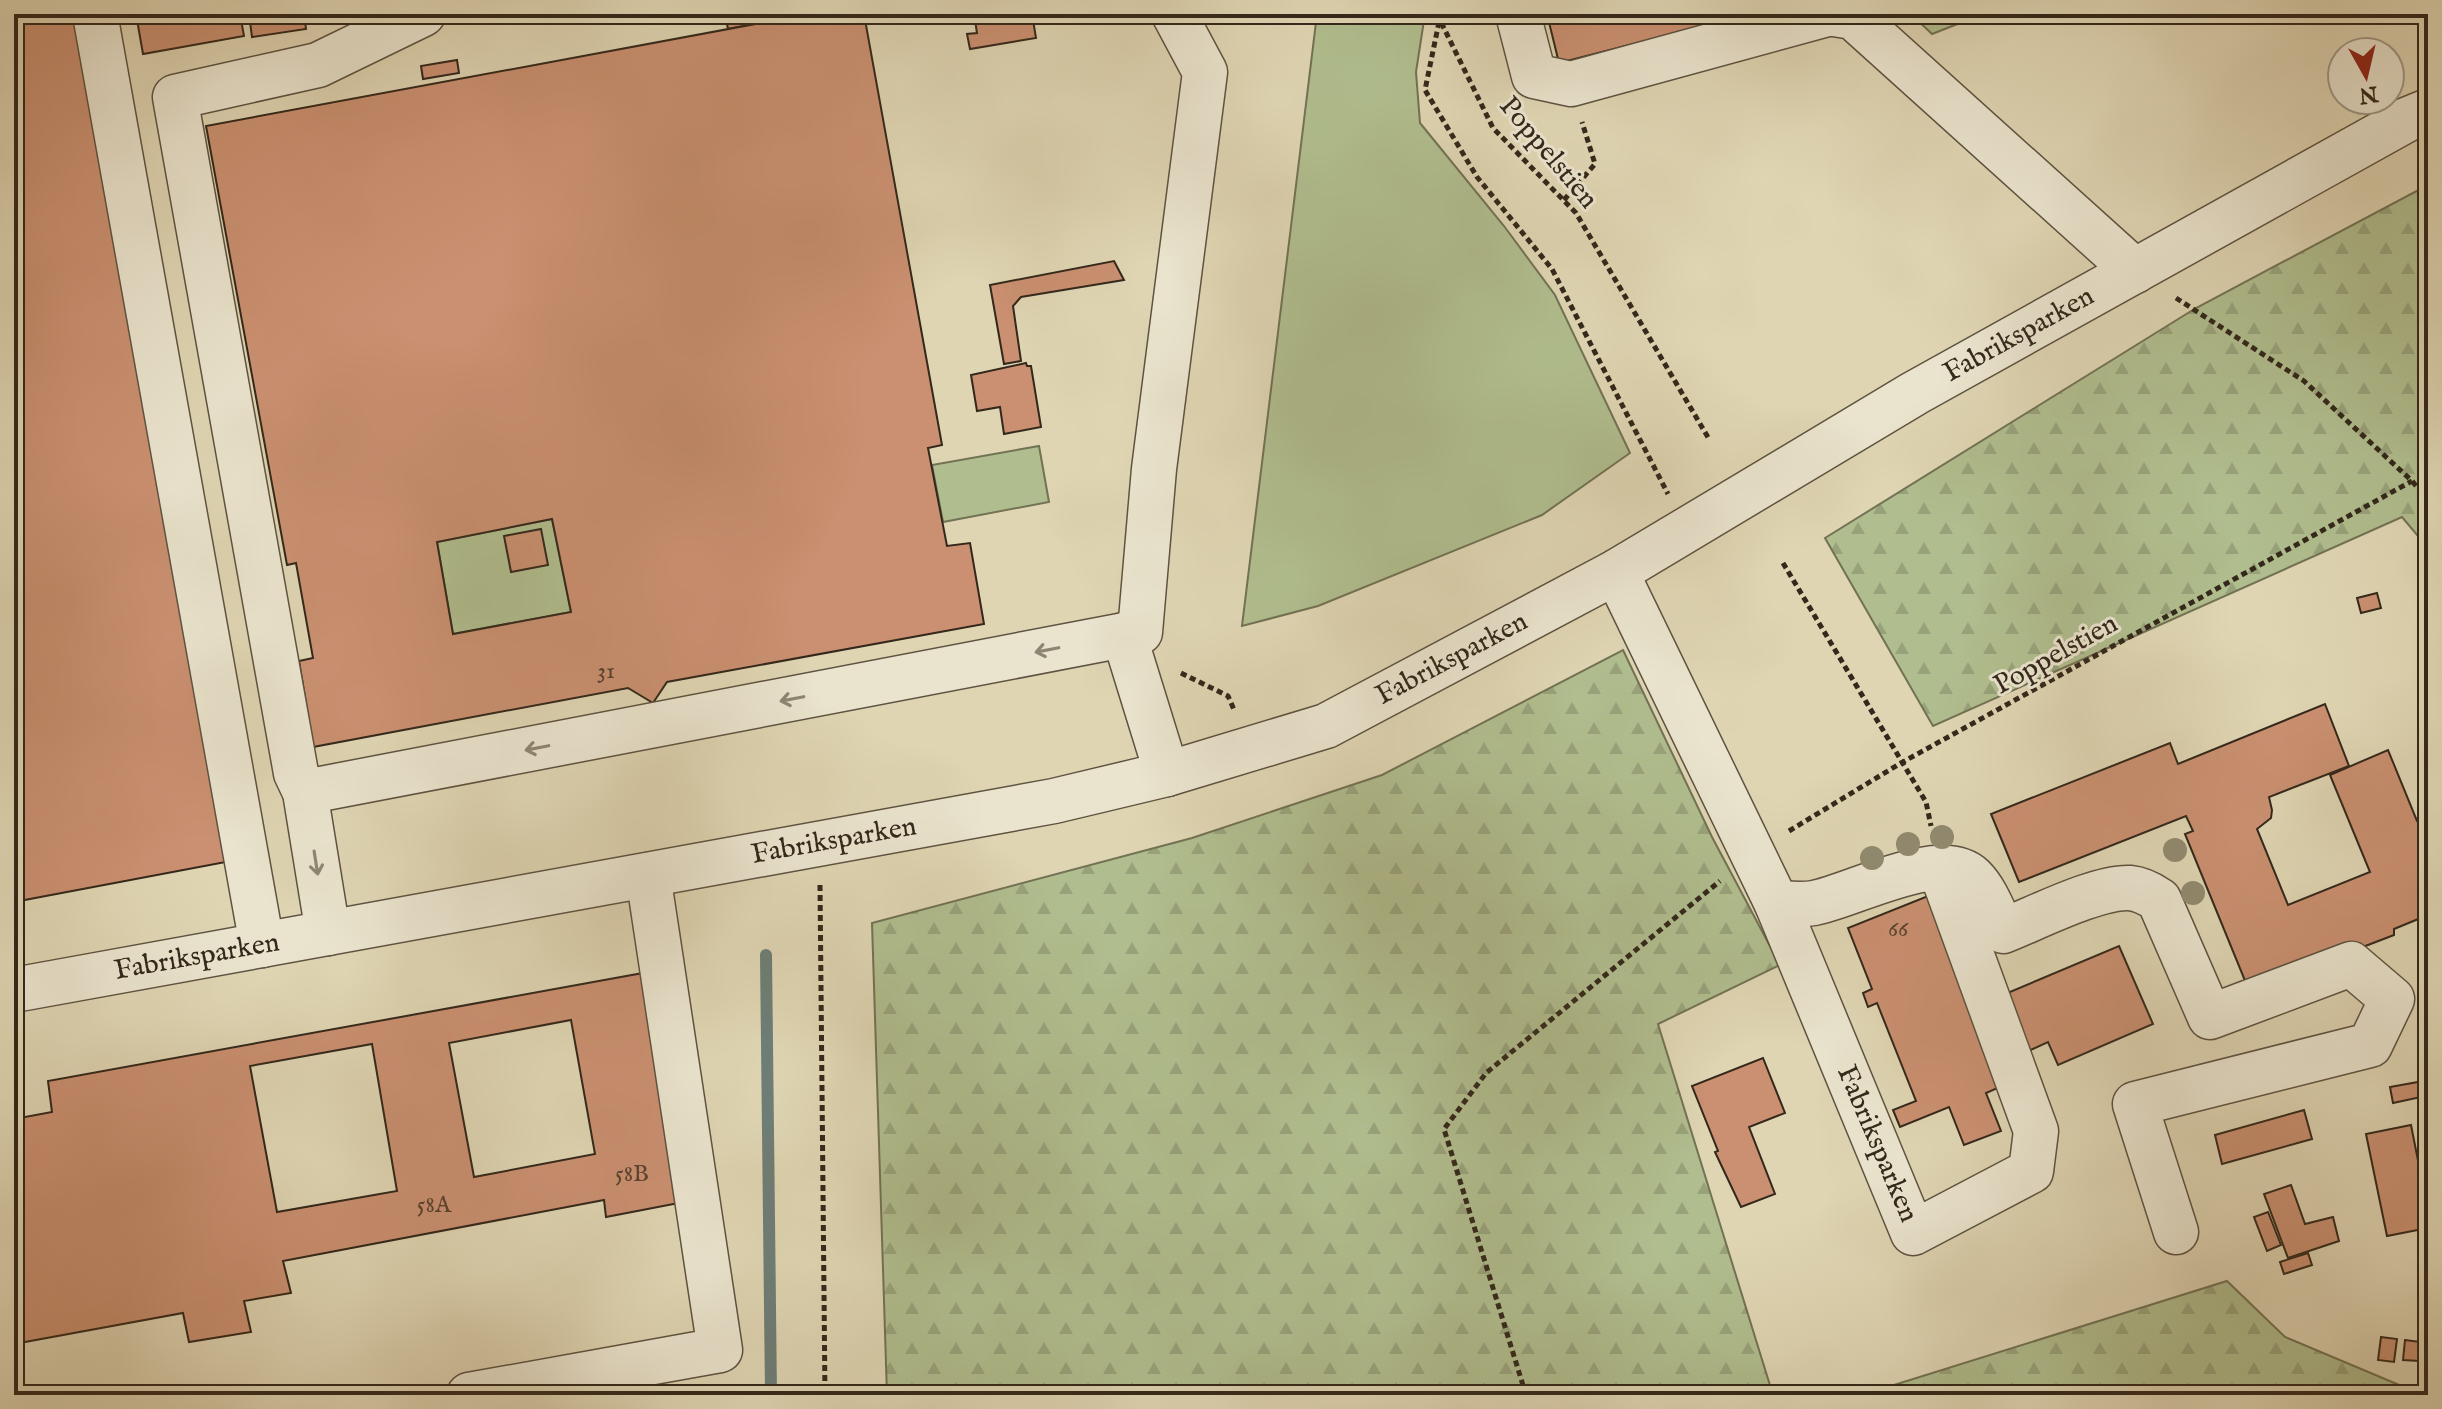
<svg xmlns="http://www.w3.org/2000/svg" width="2442" height="1409" font-family="'IM FELL English',serif">
<defs>
<pattern id="forest-firs" width="22" height="20" patternUnits="userSpaceOnUse" patternTransform="scale(2)"><rect width="22" height="20" fill="#b0bd8e"/><path d="M5 1l3.5 6h-7zM16 11l3.5 6h-7z" fill="#98a27a"/></pattern>
</defs>
<rect width="100%" height="100%" fill="#dfd5b3"/>
<filter id="stains"><feTurbulence type="fractalNoise" baseFrequency=".0025" numOctaves="4"/><feColorMatrix values="0 0 0 0 .2 0 0 0 0 .09 0 0 0 0 .02 0 0 0 .5 -.17"/></filter>
<radialGradient id="worn" r=".72"><stop offset=".6" stop-color="#630" stop-opacity="0"/><stop offset="1" stop-color="#630" stop-opacity=".3"/></radialGradient>
<g fill="#b0bd8e" stroke="#727254" stroke-width="2">
<path d="M1317 14H1425L1416 72 1420 123 1504 226 1555 295 1630 453 1542 515 1318 606 1242 626Z"/>
<path d="M1911 14H1983L1932 34Z"/>
<path d="M1039 446 1049 502 943 522 932 465Z"/>
<path d="M552 519 571 612 453 634 437 542Z"/>
</g>
<g fill="url(#forest-firs)" stroke="#727254" stroke-width="2">
<path d="M2428 185V548L2402 517 1933 726 1825 538 2196 308Z"/>
<path d="M1623 650 1712 837 1780 965 1658 1024 1773 1395H887L872 923 1192 838 1382 775Z"/>
<path d="M2227 1281 2285 1337 2423 1395H1862Z"/>
</g>
<g fill="none" stroke-linecap="round" stroke-linejoin="round">
<path stroke="#6e7e77" stroke-width="12" d="M766 955 771 1395"/>
</g>
<g fill="#ca9071" stroke="#33281b" stroke-width="2" fill-rule="evenodd">
<path d="M14 14H75L231 861 14 902Z"/>
<path d="M136 14H240L244 36 143 54Z"/>
<path d="M249 14H304L306 29 252 37Z"/>
<path d="M725 14H809L728 29Z"/>
<path d="M809 14H864L942 445 928 448 947 546 970 543 984 624 667 682 653 703 628 688 313 747 299 661 313 658 296 563 287 565 206 126ZM552 519 571 612 453 634 437 542Z"/>
<path d="M974 14H1032L1036 38 970 49 967 34 977 33Z"/>
<path d="M1547 14H1751L1559 63Z"/>
<path d="M457 60 459 73 423 79 421 66Z"/>
<path d="M1114 261 1124 280 1021 297 1013 306 1021 361 1004 364 990 285Z"/>
<path d="M1026 363 1027 366H1031L1041 427 1004 434 1000 407 977 411 971 375Z"/>
<path d="M541 529 548 565 511 572 504 536Z"/>
<path d="M2377 593 2381 608 2361 613 2357 598Z"/>
<path d="M2325 704 2349 766 2269 797 2272 810 2271 818 2257 829 2288 905 2370 872 2330 775 2388 750 2417 821 2428 816V915L2394 929V935L2308 968 2248 988 2185 834 2193 831 2186 816 2019 882 1991 814 2170 743 2178 764Z"/>
<path d="M1933 894 2009 1083 1986 1093 2001 1131 1964 1145 1949 1107 1900 1127 1893 1110 1916 1101 1877 1003 1868 1007 1863 993 1872 989 1848 928Z"/>
<path d="M2119 946 2153 1024 2058 1065 2048 1042 2022 1054 1998 997Z"/>
<path d="M643 973 684 1202 606 1217 604 1200 283 1261 291 1293 244 1301 251 1332 189 1342 183 1313 14 1344V1119L52 1112 48 1081ZM571 1020 595 1154 474 1177 449 1043ZM372 1044 397 1191 277 1212 250 1066Z"/>
<path d="M2428 988V1016L2422 989Z"/>
<path d="M1763 1058 1785 1113 1749 1127 1775 1194 1741 1207 1715 1152 1718 1151 1692 1086Z"/>
<path d="M2418 1082 2421 1097 2393 1103 2390 1087Z"/>
<path d="M2304 1110 2312 1139 2222 1164 2215 1135Z"/>
<path d="M2411 1125 2428 1211V1228L2387 1236 2366 1134Z"/>
<path d="M2291 1185 2305 1224 2333 1217 2339 1241 2288 1258 2264 1194Z"/>
<path d="M2268 1212 2281 1245 2267 1251 2254 1217Z"/>
<path d="M2308 1253 2312 1265 2284 1274 2280 1262Z"/>
<path d="M2381 1337 2397 1339 2394 1362 2378 1360Z"/>
<path d="M2405 1340 2421 1342 2419 1361 2403 1360Z"/>
</g>
<g fill="none" stroke-linecap="round" stroke-linejoin="round">
<g stroke="#5e5341" stroke-width="47">
<g id="minor">
<path d="M95 14 262 945"/>
<path d="M1518 14 1534 76 1571 84 1827 14"/>
<path d="M1834 14 1853 17 2135 271"/>
<path d="M1616 572 1777 904 1913 1233 2031 1171 2036 1131 1940 868"/>
<path d="M1167 774 1124 635 1140 632 1154 469 1205 72 1174 14"/>
<path d="M305 792 1124 635"/>
<path d="M1777 904C1789 903 1803 905 1814 903 1852 896 1941 847 1973 878 1987 892 1994 914 2003 931 2034 919 2098 886 2130 888 2141 889 2150 894 2159 900L2210 1017 2351 964 2392 999 2370 1045 2135 1104 2176 1232"/>
<path d="M328 933 305 792 296 773 175 97 318 65 423 14"/>
<path d="M14 990 1054 801 1167 774 1326 726 1616 572 1915 393 2406 120 2428 111"/>
<path d="M469 1395 720 1350 648 875"/>
</g>
</g>
<g stroke="#33281b" stroke-width="5" stroke-dasharray="6 4" stroke-linecap="butt">
<path d="M1437 14 1493 128 1576 213 1709 439"/>
<path d="M1439 22 1425 90 1477 177 1552 269 1668 494"/>
<path d="M1564 200 1595 164 1582 122"/>
<path d="M2176 298 2304 381 2412 481 2428 500"/>
<path d="M1783 563 1926 802 1931 826"/>
<path d="M1181 673 1228 696 1235 712"/>
<path d="M1789 831 1901 763 2412 481"/>
<path d="M820 885 825 1395"/>
<path d="M1526 1395 1444 1129 1486 1073 1720 881"/>
</g>
<use href="#minor" stroke="#eae4ce" stroke-width="44"/>
</g>
<g fill="#918a6f">
<circle cx="1942" cy="837" r="12"/>
<circle cx="1908" cy="844" r="12"/>
<circle cx="2175" cy="850" r="12"/>
<circle cx="1872" cy="858" r="12"/>
<circle cx="2193" cy="893" r="12"/>
</g>
<defs><path id="oneway-shaft" d="M-6 0H5M1.5-3L5.5 0L1.5 3" fill="none" stroke-width="1.6" stroke-linecap="round" stroke-linejoin="round" transform="scale(2)"/></defs>
<g stroke="#8e8674">
<use href="#oneway-shaft" transform="translate(1047 650) rotate(169)"/>
<use href="#oneway-shaft" transform="translate(792 699) rotate(169)"/>
<use href="#oneway-shaft" transform="translate(537 748) rotate(169)"/>
<use href="#oneway-shaft" transform="translate(316 863) rotate(81)"/>
</g>
<g text-anchor="middle" dominant-baseline="central" stroke-width="6" stroke-linejoin="round" paint-order="stroke">
<g font-size="24" fill="#594230">
<text x="606" y="671">31</text>
<text x="1898" y="929">66</text>
<text x="632" y="1174">58B</text>
<text x="434" y="1205">58A</text>
</g>
<g font-size="28" fill="#33281b" stroke="#eae4ce">
<text transform="translate(1548 153) rotate(50)">Poppelstien</text>
<text transform="translate(2019 335) rotate(-29)">Fabriksparken</text>
<text transform="translate(2056 655) rotate(-29)">Poppelstien</text>
<text transform="translate(1452 659) rotate(-28)">Fabriksparken</text>
<text transform="translate(834 841) rotate(-10)">Fabriksparken</text>
<text transform="translate(197 957) rotate(-10)">Fabriksparken</text>
<text transform="translate(1877 1144) rotate(67)">Fabriksparken</text>
</g>
</g>
<rect width="2442" height="1409" fill="none" stroke="#dfd5b3" stroke-width="48"/>
<rect x="16" y="16" width="2410" height="1377" fill="none" stroke="#33281b" stroke-width="4"/>
<rect x="24" y="24" width="2394" height="1361" fill="none" stroke="#33281b" stroke-width="2"/>
<g transform="translate(2366 76) rotate(172)"><circle r="38" fill="#eae4ce" stroke="#a19986" stroke-width="2"/>
<path d="M0-6L14 30L0 20L-14 30Z" fill="#8f2418"/>
<text y="-12" font-size="22" font-weight="bold" text-anchor="middle" fill="#33281b">N</text>
</g>
<rect width="100%" height="100%" filter="url(#stains)"/>
<rect width="100%" height="100%" fill="url(#worn)"/>
</svg>
